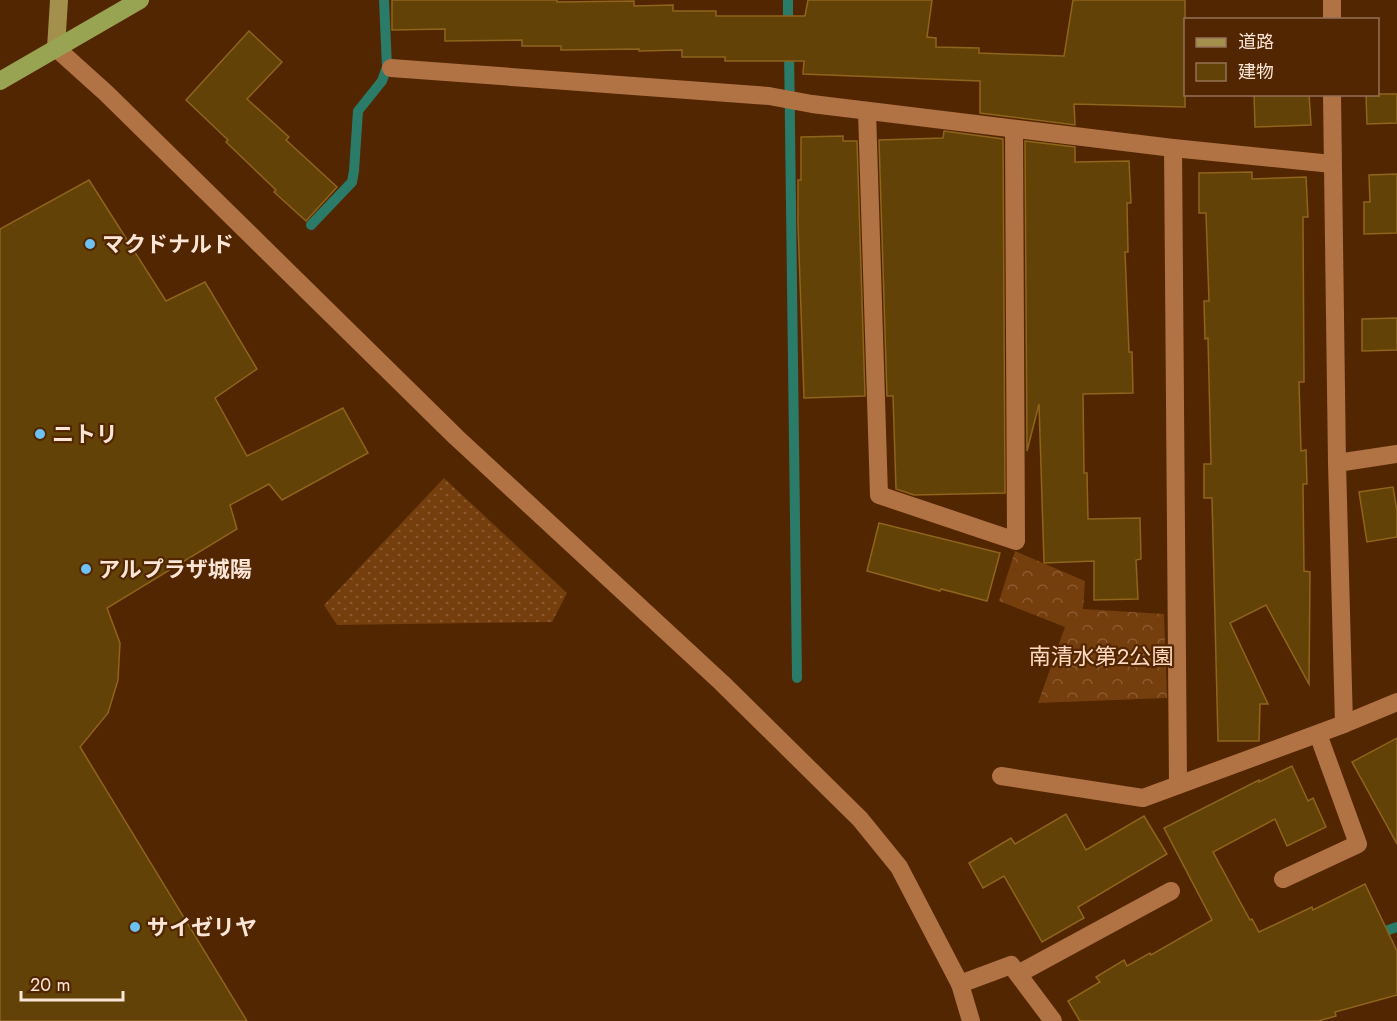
<svg xmlns="http://www.w3.org/2000/svg" width="1397" height="1021" font-family="Jost,'Noto Sans JP',sans-serif">
<defs>
<pattern id="grass-dots" width="8" height="8" patternUnits="userSpaceOnUse" patternTransform="scale(1.5)"><rect width="8" height="8" fill="#753e0d"/><path d="M2 2h.1M6 6h.1" fill="none" stroke="#8a5a30" stroke-width="1.8" stroke-linecap="round"/></pattern>
<pattern id="forest-crowns" width="20" height="18" patternUnits="userSpaceOnUse" patternTransform="scale(1.5)"><rect width="20" height="18" fill="#753e0d"/><path d="M2 6a3 3 0 1 1 6 0M12 15a3 3 0 1 1 6 0" fill="none" stroke="#8a5a30"/></pattern>
</defs>
<rect width="100%" height="100%" fill="#522600"/>
<path fill="url(#grass-dots)" d="M444 478 567 593 552 622 337 625 324 605Z"/>
<path fill="url(#forest-crowns)" d="M1015 551 1085 581 1083 609 1164 614 1167 698 1038 703 1065 627 999 601Z"/>
<g fill="none" stroke-linecap="round" stroke-linejoin="round">
<g stroke="#2b7b69" stroke-width="10">
<path d="M788 0V30"/>
<path d="M789 48 797 678"/>
<path d="M311 225 352 182 354 171 358 111 382 81 387 67 384 0"/>
<path d="M1375 935 1397 927"/>
</g>
</g>
<g fill="#634207" stroke="#8f641c" stroke-width="1.5">
<path d="M392 0H557V2L634 1V6L673 5V11H716V16H805L808 0H932L927 37 936 38V47L979 48V53L1064 56 1073 0H1185V107L1074 104 1075 125 980 113V81L803 74 804 61H725V57H682V50L639 51V49L561 50V46H522V40L445 41V29L392 30Z"/>
<path d="M249 31 282 62 247 99 289 137 286 140 337 187 306 221 274 192 276 190 226 142 228 140 186 100Z"/>
<path d="M1254 94H1309L1311 125 1255 127Z"/>
<path d="M1366 94H1397V123L1367 124Z"/>
<path d="M944 131 1003 139 1005 493 914 495 896 489 893 396H887L879 140 943 138Z"/>
<path d="M843 136V141H857L865 396 804 398 798 223V180H801V137Z"/>
<path d="M1025 141 1075 147V162L1129 161 1131 203H1127L1128 252H1125L1129 352H1132L1133 393 1083 394 1084 473H1087L1088 519 1140 518 1141 559 1136 560 1138 599 1094 600V561L1044 563 1039 404 1027 451Z"/>
<path d="M1252 172V179L1306 177 1308 217H1303L1304 382H1299L1301 451 1306 450 1307 484H1303L1304 571 1310 572 1309 684 1266 605 1230 623 1268 704H1260L1259 741H1218L1212 498H1204V464H1211L1208 338 1205 339 1204 301H1209L1206 213H1199V173Z"/>
<path d="M1397 174V233L1364 234V202H1370L1369 175Z"/>
<path d="M89 180 166 301 205 282 257 369 215 398 247 456 343 408 368 453 282 500 269 484 230 505 237 529 107 608 120 643 118 680 108 713 80 747 247 1021H0V229Z"/>
<path d="M1397 318V350L1362 351V319Z"/>
<path d="M1393 487 1397 511V537L1367 542 1359 492Z"/>
<path d="M879 523 1000 553 987 601 941 589 940 591 867 571Z"/>
<path d="M1397 738V844L1352 762Z"/>
<path d="M1292 766 1308 801 1313 798 1326 827 1287 846 1275 819 1213 852 1250 920 1252 919 1259 932 1312 907 1313 910 1365 884 1397 951V995L1335 1012 1336 1016 1318 1021H1080L1068 1001 1100 982 1096 977 1124 960 1127 966 1150 953 1151 955 1212 920 1164 828 1259 780V782Z"/>
<path d="M1066 814 1086 850 1144 816 1167 854 1078 907 1084 918 1042 942 1004 876 983 888 969 863 1011 838 1015 844Z"/>
</g>
<g fill="none" stroke-linecap="round" stroke-linejoin="round">
<g stroke="#b17244" stroke-width="18">
<path d="M1332 20V0"/>
<path d="M56 48 106 93 456 437 722 683 860 819 899 867 960 984 971 1021"/>
<path d="M391 68 769 96 812 104 1173 148 1332 164"/>
<path d="M1332 94 1337 463 1344 724"/>
<path d="M867 111 879 495 1016 541 1014 129"/>
<path d="M1173 148 1178 785"/>
<path d="M1337 463 1397 454"/>
<path d="M1001 776 1143 798 1344 724 1397 702"/>
<path d="M1283 879 1358 844 1318 734"/>
<path d="M1018 974 1171 891"/>
<path d="M960 984 1011 965 1053 1021"/>
</g>
<path stroke="#a3904c" stroke-width="18" d="M56 48 59 0"/>
<path stroke="#99a452" stroke-width="18" d="M0 81 140 0"/>
</g>
<g fill="#6dc2f3" stroke="#522600" stroke-width="2">
<circle cx="90" cy="244" r="6"/>
<circle cx="40" cy="434" r="6"/>
<circle cx="86" cy="569" r="6"/>
<circle cx="135" cy="927" r="6"/>
</g>
<g text-anchor="middle" dominant-baseline="central" stroke-width="4.5" stroke-linejoin="round" paint-order="stroke">
<g font-size="22" font-weight="bold" fill="#fae5d7" stroke="#522600" text-anchor="start">
<text x="102" y="244">マクドナルド</text>
<text x="52" y="434">ニトリ</text>
<text x="98" y="569">アルプラザ城陽</text>
<text x="147" y="927">サイゼリヤ</text>
</g>
<g font-size="22" fill="#ffdac1" stroke="#522600">
<text x="1101" y="656">南清水第2公園</text>
</g>
</g>
<rect x="1184" y="18" width="195" height="78" fill="#522600" stroke="#957256" stroke-width="1.5"/>
<rect x="1196" y="38" width="30" height="9" fill="#a3904c" stroke="#957256" stroke-width="1.5"/>
<text x="1238" y="48" font-size="18" fill="#fae5d7">道路</text>
<rect x="1196" y="63" width="30" height="18" fill="#634207" stroke="#957256" stroke-width="1.5"/>
<text x="1238" y="78" font-size="18" fill="#fae5d7">建物</text>
<path d="M21 991v9h102v-9" fill="none" stroke="#fae5d7" stroke-width="3"/>
<text x="30" y="991" font-size="18" fill="#fae5d7" stroke="#522600" stroke-width="4.5" paint-order="stroke">20 m</text>
</svg>
